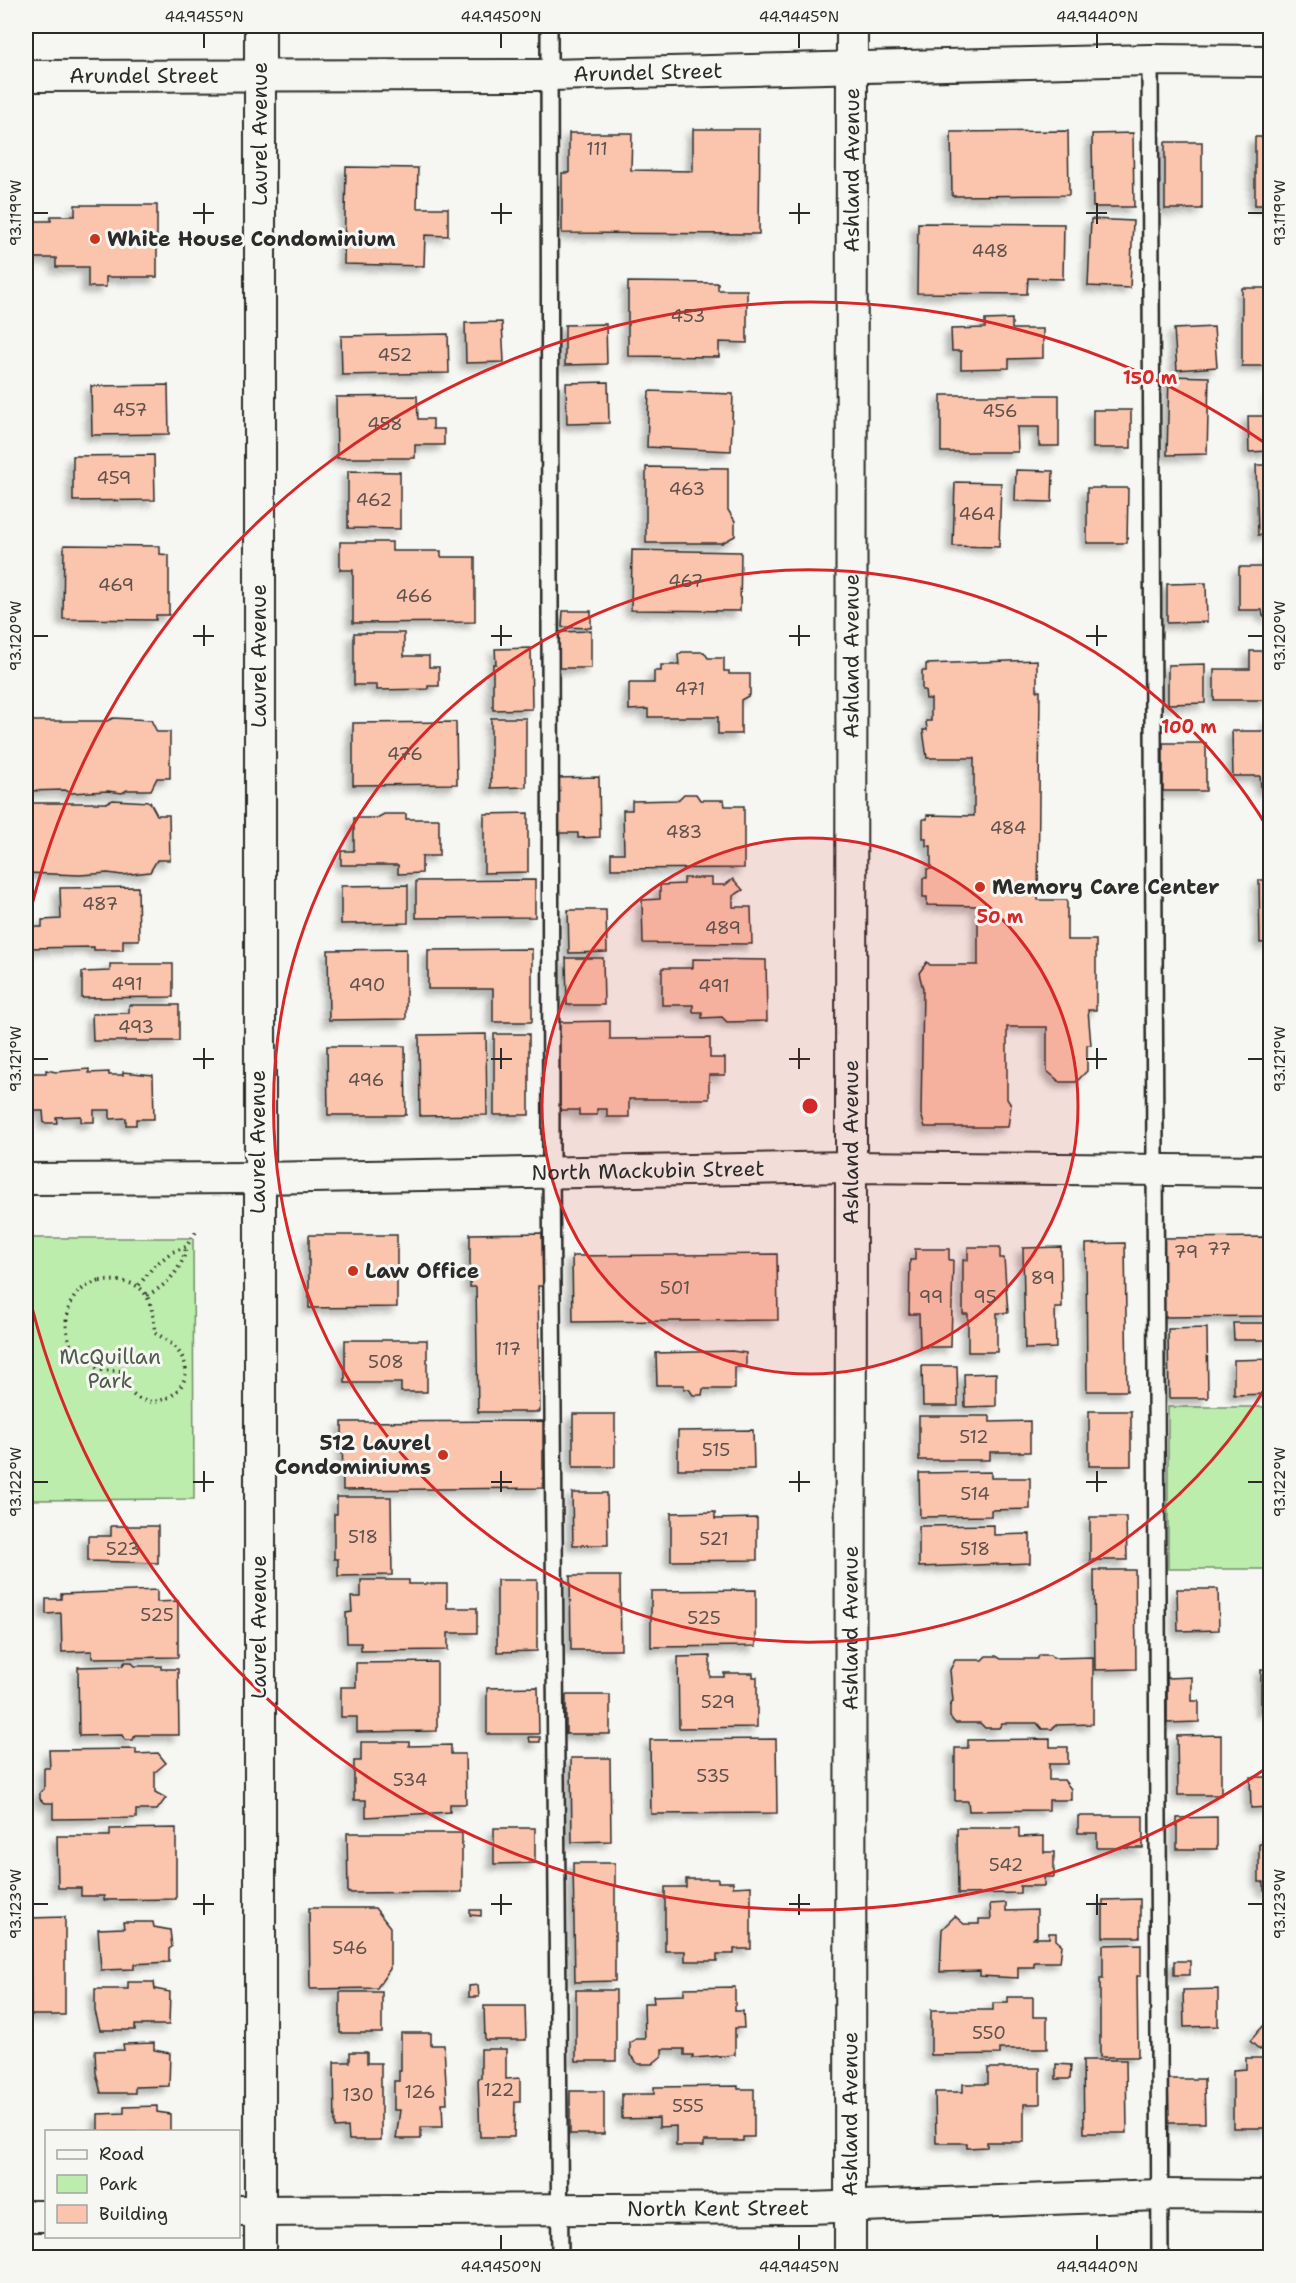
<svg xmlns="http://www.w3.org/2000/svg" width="1296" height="2283" font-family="'Shantell Sans',sans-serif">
<defs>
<filter id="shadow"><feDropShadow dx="-5.5" dy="5.5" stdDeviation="3" flood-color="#0004"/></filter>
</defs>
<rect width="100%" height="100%" fill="#f6f6f2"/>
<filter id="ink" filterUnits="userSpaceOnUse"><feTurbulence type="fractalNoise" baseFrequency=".0167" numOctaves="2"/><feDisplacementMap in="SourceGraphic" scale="12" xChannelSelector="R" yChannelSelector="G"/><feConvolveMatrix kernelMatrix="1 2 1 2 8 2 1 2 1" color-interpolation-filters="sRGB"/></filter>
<g filter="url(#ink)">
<g fill="#bdedac" stroke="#748c6c" stroke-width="1.5">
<path d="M26 1238H193L194 1499 26 1500Z"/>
<rect x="1168" y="1407" width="102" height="162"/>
</g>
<g fill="#fac4ad" stroke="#2b2b2b" stroke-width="1.5" filter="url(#shadow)">
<path d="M693 129H760L759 234 562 233V173H569V133H632L631 170 693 171Z"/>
<path d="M1068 131 1069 195 952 196 951 132Z"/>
<path d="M1133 133 1134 207H1093L1092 134Z"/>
<rect x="1255" y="137" width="15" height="68"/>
<rect x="1165" y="142" width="37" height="67"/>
<path d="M346 167 418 168 417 208H448V236L425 235 424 266 344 264Z"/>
<path d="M75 205H157V277H106V287H88V267H56V258H33V221H51V216H75Z"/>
<path d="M1091 219 1133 221 1130 288 1088 286Z"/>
<path d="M918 223 1064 224 1063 279 1028 278 1027 294 917 293Z"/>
<path d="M628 282 718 283V290H747V343L719 342V357L628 356Z"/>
<rect x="1242" y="288" width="28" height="78"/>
<path d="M1012 319V329H1043V358L1009 359V368L961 369V351H952L951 329 985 328V320Z"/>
<path d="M502 322 504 362 466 363 465 323Z"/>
<path d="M606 324 607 364 565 365V325Z"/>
<path d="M1214 327 1217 367 1177 370 1174 329Z"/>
<path d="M448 334 449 373 342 375 341 336Z"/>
<path d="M1169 376 1209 377 1207 454 1167 455Z"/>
<path d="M608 382 609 423 567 424 566 383Z"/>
<path d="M168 385 169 434 92 435 91 386Z"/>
<path d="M649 391 733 394 731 451 647 447Z"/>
<path d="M1269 391 1270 451 1249 452 1248 416H1270Z"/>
<path d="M941 395H1059V446H1039V427H1017L1018 452H941Z"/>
<path d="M417 396 418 419H433V429H444V445H415V458H337L336 397Z"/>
<rect x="1093" y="410" width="38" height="38"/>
<path d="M154 455 155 500 73 501V456Z"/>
<path d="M1256 465H1270V535H1258Z"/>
<path d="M646 467 728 468V510L735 521V536L722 543H646Z"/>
<path d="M1016 470 1053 471 1052 502 1015 501Z"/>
<path d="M348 471 400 472V529L348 528Z"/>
<path d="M955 482 1001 483 999 547 953 546Z"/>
<path d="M1087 488H1128L1127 543H1087Z"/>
<path d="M340 542H392V551H441V557H475V622L353 623V570H340Z"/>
<path d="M64 545 160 546V554L169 555V615H156V620L63 619Z"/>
<path d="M632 550 741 552 740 611 631 610Z"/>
<path d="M1265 560H1270V616H1263L1262 610H1239V567H1265Z"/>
<path d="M1206 583 1207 622 1167 623V584Z"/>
<path d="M563 611H591V628L562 627Z"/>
<path d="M591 631V668H559V632Z"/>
<path d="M354 633H404V656H429V667H439V686H428V689L377 690V685H354Z"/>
<path d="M531 648 532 709 493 710V664H496L495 649Z"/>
<path d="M1250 651H1270V696L1265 700H1214V669H1250Z"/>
<path d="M682 652H704L708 658H724V671H729V674H750V695L741 700V734H718V717H648V709L629 710V683H654V671H661V665H679L678 655Z"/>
<path d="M1037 660V691H1040L1038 900H1067V940H1096V1010H1088L1091 1045H1087V1071L1076 1082H1060L1047 1071V1027H1007V1099L1011 1105 1008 1127H925L921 1114 923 989 919 973 927 962 930 965H978V906L927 905V897H923V878H927V869H931V846H926V838H923V819H927V815L974 816V758H927L923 730H927L926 721H931V699H926L925 690H922V671H926V664Z"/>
<path d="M1205 664V703L1168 704V665Z"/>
<path d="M113 718 151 720 157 732H170V778H157L151 790H127L122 793 108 791 71 793 65 790 26 791V721H107Z"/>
<path d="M491 718H526V787L491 788Z"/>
<path d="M1267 719H1270V789H1261L1260 776H1233L1232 731H1267Z"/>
<path d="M456 722 457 784 353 785V723Z"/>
<rect x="1163" y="743" width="43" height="48"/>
<path d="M599 777 600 837 578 838V833H557L556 778Z"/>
<path d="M684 794H696L700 800H724L725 806H744V868L611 869V853H624L623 810H632V801L678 800Z"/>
<path d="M113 800 150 802 157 815H169L170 860H157L150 872 122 875 108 873 80 875 26 873V803H106Z"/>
<path d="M528 813V872L484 873V814Z"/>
<path d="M384 814H406V819H439V856H422V873L398 874V865H341V851H354V818H377Z"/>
<path d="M684 878H712V885H725L733 879 743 890 733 896V907H751L752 944 643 943 642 900 660 899V885L684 884Z"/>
<path d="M535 880V917L416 918V881Z"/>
<path d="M1259 880H1270V942L1260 943Z"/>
<path d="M408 885V923L341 924V886Z"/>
<path d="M138 887 139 940H123V950H94V947L26 948V927H42V920L61 919 60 888Z"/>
<path d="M568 910H606L607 952 569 953Z"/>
<path d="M406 949V1019L329 1020 328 950Z"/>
<path d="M532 949V1022H493V989H428V950Z"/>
<path d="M566 958H603L604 1005H567Z"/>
<path d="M693 959 766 960 767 1021 727 1022 722 1017 702 1018V1012H693V1005H662V968H693Z"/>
<path d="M110 964H173V997L82 998V972L110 971Z"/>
<path d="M129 1005H179V1041H93L92 1014 129 1013Z"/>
<path d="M610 1021V1039L710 1038V1058H725V1075H709V1099H629V1117H607V1109H597V1115H579V1110H560L559 1022Z"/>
<path d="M486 1034 487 1115 420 1116 419 1035Z"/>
<rect x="494" y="1034" width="35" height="81"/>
<path d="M327 1046H405L406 1115H328Z"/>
<path d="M89 1069V1073L109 1072V1075H123V1072L153 1075 154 1119H136V1125H126V1118L110 1119V1110H94V1122H81V1116L56 1117 57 1123H44L43 1111H28V1121H26V1073H46V1070L56 1072Z"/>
<path d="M542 1233 543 1286H538L540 1412H478L476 1287H470V1234Z"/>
<path d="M309 1235H397V1307L309 1308Z"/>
<path d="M1270 1237V1316L1164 1317V1238Z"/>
<path d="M1125 1243 1127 1391H1087L1086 1244Z"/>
<path d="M968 1247H1000V1258H1004L1008 1313H997V1352H968V1314H963V1260H968Z"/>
<path d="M1061 1247 1062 1308H1055L1056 1348 1025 1349 1023 1248Z"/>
<path d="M915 1249H949V1260H953L951 1347H920L919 1314H909L910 1260H915Z"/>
<path d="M777 1254 778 1320 573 1322 572 1256Z"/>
<path d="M1233 1323H1270V1340H1234Z"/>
<path d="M1207 1328 1208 1398H1169L1168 1329Z"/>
<path d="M345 1340H427V1392H401V1383H345Z"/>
<path d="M732 1351 746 1353V1367H735V1389H703L702 1395H693L689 1389H684V1385H657L656 1353Z"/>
<path d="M1270 1359V1394L1234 1395V1360Z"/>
<path d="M922 1366H957L958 1406H923Z"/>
<path d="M996 1373V1406L965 1407 964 1374Z"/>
<rect x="1089" y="1411" width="42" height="55"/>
<rect x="573" y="1414" width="42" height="53"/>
<path d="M919 1416H990V1422L1030 1421V1452H990V1460H919Z"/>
<path d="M543 1421V1488L343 1490 342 1422Z"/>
<path d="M753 1430 754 1469H678V1431Z"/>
<path d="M991 1472V1478H1030V1509L991 1510V1516L920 1517 919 1473Z"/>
<path d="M572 1493H607L608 1545H573Z"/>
<path d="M337 1497H391L392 1575 338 1576V1559H334V1514H337Z"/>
<path d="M715 1512V1519L757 1518V1560L671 1561V1513Z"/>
<path d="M1090 1517H1126L1127 1560H1090Z"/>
<path d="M994 1525V1535L1030 1534V1563L919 1567V1526Z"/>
<path d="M111 1526H158V1563L88 1561V1536H111Z"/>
<path d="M1094 1570H1135L1136 1669 1095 1670Z"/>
<path d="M570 1576H620L621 1650H571Z"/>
<path d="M361 1580H409V1584H447V1608H477V1633H448V1650L361 1651V1643H347L346 1613 352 1612 351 1597H361Z"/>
<path d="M497 1580H537V1651L497 1652Z"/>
<path d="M1177 1589H1218L1219 1630 1178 1631Z"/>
<path d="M157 1590V1602L178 1601V1657L92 1658V1651L62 1652 61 1613 46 1614V1599H61V1594Z"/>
<path d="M756 1590V1646L651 1647V1591Z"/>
<path d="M1040 1655H1050L1053 1658 1093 1657V1724L1056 1725 1052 1729H1042L1037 1723H1002L999 1728H985L980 1723H955L950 1717V1706L953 1701 950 1670 955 1660H982L986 1656H996L1001 1659H1037Z"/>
<path d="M710 1656V1677H724V1673H753V1677H757V1727L679 1728 678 1657Z"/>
<path d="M125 1662H131L135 1666H161V1669H178L179 1735H135L133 1740H125L122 1735 79 1736 78 1667 122 1666Z"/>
<path d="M437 1662V1731L357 1732V1717H341V1687H356V1663Z"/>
<rect x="1261" y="1670" width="9" height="41"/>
<path d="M1192 1677V1701H1199V1722L1167 1723V1678Z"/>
<path d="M538 1687 539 1734H487V1688Z"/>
<rect x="566" y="1695" width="44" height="39"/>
<path d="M1221 1735V1795H1178L1177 1736Z"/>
<path d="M529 1737H540V1742H530Z"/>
<path d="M776 1739 777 1813 651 1814 650 1740Z"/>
<path d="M1050 1739V1747H1068V1764H1049V1780H1064L1071 1789V1800H1049V1810L969 1811 968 1801H955V1748H968V1740Z"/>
<path d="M361 1742H409V1746L451 1745V1754H465L466 1804H450V1812L366 1817V1800H354V1761H361Z"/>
<path d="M136 1749V1754L158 1753 166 1763 155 1772V1792L166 1798 157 1810H136V1818L53 1819V1803H44L40 1799V1792L44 1789V1768H50L49 1750Z"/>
<path d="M571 1758H610L611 1841 572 1842Z"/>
<path d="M1250 1777H1270V1807L1251 1808Z"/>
<path d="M1078 1816H1143V1848H1097V1833H1078Z"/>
<path d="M1217 1817V1849H1177V1818Z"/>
<path d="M176 1828V1899L104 1900V1896H81V1888H58L57 1836H110V1829Z"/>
<path d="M494 1828H535V1863L494 1864Z"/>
<path d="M957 1828H1019V1837L1044 1836V1852H1054V1877H1044V1886H1020V1893L958 1894Z"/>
<path d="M347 1833H462V1892L348 1893Z"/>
<path d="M1264 1836H1270V1890H1264V1882H1259V1844H1264Z"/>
<path d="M573 1863H615V1981L575 1982Z"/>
<path d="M686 1879H718V1882H733V1887L751 1886V1949H734V1954H717V1961H685V1951H665V1887H686Z"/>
<path d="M1140 1899V1937H1103V1900Z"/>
<path d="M1006 1903V1911L1037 1910V1936L1034 1938H1049V1933H1056V1940L1062 1945 1060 1962H1034V1967H1018V1978L980 1976V1971L940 1972 942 1929 955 1916 964 1924H979V1919H991L990 1904Z"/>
<path d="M309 1908H375L390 1927V1969L377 1988 310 1989Z"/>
<path d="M470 1910H481V1916L470 1915Z"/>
<path d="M65 1917V2015H31L30 1918Z"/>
<path d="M123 1922H153L154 1927 170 1930 172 1947 169 1949V1962L134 1964V1969L101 1970 98 1929 124 1928Z"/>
<path d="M1141 1944V1976H1137L1138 2057H1100V1978H1103V1945Z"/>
<rect x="1174" y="1961" width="16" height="14"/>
<path d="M128 1982H154L155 1989 170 1992 169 2025H135V2030H100L95 2011V1989H128Z"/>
<path d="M478 1985 479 1997H469V1986Z"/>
<path d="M735 1987V2011H743L744 2028H735V2055L693 2058V2055H684V2049H662V2056L652 2064H638L630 2055V2043L636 2039H645L644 2003H654L653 1996 684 1995V1988Z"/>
<path d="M1218 1989V2026L1184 2027 1183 1990Z"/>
<rect x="576" y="1990" width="40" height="71"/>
<rect x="340" y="1992" width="42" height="41"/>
<path d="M1008 1997H1033V2017H1047V2049H1000V2054L931 2055V2010H993V2003H1008Z"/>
<path d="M484 2006H525L526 2040H485Z"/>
<path d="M1264 2025 1270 2031V2039L1260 2050 1250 2041Z"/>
<path d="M401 2033H431V2045H444L447 2103H442L443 2127H421V2139H396L400 2110H394V2081H399V2071H401Z"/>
<path d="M154 2043V2050L170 2053 169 2086 135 2087V2093H101L96 2073 95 2051 124 2050 123 2044Z"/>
<path d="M481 2049H506V2079L520 2078V2102H515L514 2137H480L478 2078H481Z"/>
<path d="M350 2052H367V2063H381V2140H349L348 2127 335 2128 334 2062H350Z"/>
<path d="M1246 2058H1270V2128H1233V2070L1246 2069Z"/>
<path d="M1083 2060H1126L1127 2133H1084Z"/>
<path d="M1056 2064 1071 2065 1070 2079H1056Z"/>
<path d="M988 2068H1040V2104H1024V2142H987V2147L967 2148V2143H936L935 2092H963V2084H988Z"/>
<path d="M1168 2079H1204L1205 2123H1169Z"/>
<path d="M738 2086V2089H754V2137H743V2141H704V2146H676V2126L659 2127V2118L622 2119V2094H654V2087Z"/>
<rect x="570" y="2091" width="34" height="43"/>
<path d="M157 2106V2112L170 2114V2132H98V2114L124 2113V2107Z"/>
</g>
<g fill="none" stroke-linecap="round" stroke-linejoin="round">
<g stroke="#2b2b2b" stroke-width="20">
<g id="service">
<path d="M549 26 551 1172 560 2258"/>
<path d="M1150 60 1160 2258"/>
</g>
</g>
<g stroke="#2b2b2b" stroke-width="34">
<g id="minor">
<path d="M260 26V2258"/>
<path id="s1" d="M26 76 549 75 1150 60 1270 61"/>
<path id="s2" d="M26 1179 258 1178 850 1167 1270 1171"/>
<path id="s3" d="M238 2211 809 2208 1159 2195 1270 2196"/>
<path d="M26 2216H46"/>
<path id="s4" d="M850 2258 852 26"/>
</g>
</g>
<g stroke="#2b2b2b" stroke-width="4" stroke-dasharray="1.5 4.5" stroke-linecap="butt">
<path d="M100 1281C143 1278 152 1292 155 1333 226 1371 155 1427 128 1389 125 1384 124 1377 122 1371L100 1370 72 1349C60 1320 67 1289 100 1281Z"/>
<path d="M139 1285 154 1266 172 1252 186 1247 197 1230"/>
<path d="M147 1295C167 1286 182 1269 186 1248"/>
</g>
<use href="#service" stroke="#f6f6f2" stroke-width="15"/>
<use href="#minor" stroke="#f6f6f2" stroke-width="30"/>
</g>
</g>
<path fill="none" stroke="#2b2b2b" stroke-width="2" d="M204 33V48M501 33V48M799 33V48M1097 33V48M204 203V224M501 203V224M799 203V224M1097 203V224M33 213H48M193 213H214M491 213H512M789 213H810M1086 213H1107M1248 213H1263M204 625V646M501 625V646M799 625V646M1097 625V646M33 636H48M193 636H214M491 636H512M789 636H810M1086 636H1107M1248 636H1263M204 1048V1069M501 1048V1069M799 1048V1069M1097 1048V1069M33 1059H48M193 1059H214M491 1059H512M789 1059H810M1086 1059H1107M1248 1059H1263M204 1471V1492M501 1471V1492M799 1471V1492M1097 1471V1492M33 1482H48M193 1482H214M491 1482H512M789 1482H810M1086 1482H1107M1248 1482H1263M204 1894V1915M501 1894V1915M799 1894V1915M1097 1894V1915M33 1904H48M193 1904H214M491 1904H512M789 1904H810M1086 1904H1107M1248 1904H1263M501 2235V2250M799 2235V2250M1097 2235V2250"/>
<circle cx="810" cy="1106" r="268" fill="#d62828" fill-opacity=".12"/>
<g fill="none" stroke="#d62828" stroke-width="3">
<circle cx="810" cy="1106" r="268"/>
<path d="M1269 1382A536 536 0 1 1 1269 830"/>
<path d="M1265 1769A804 804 0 0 1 27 1287M27 925A804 804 0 0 1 1265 443"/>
</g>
<g fill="#c8321e" stroke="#f6f6f2" stroke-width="2">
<circle cx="95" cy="239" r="6"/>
<circle cx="980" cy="887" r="6"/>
<circle cx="353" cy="1271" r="6"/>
<circle cx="443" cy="1455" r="6"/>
</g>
<g text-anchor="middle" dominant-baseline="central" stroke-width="6" stroke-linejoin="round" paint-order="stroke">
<g font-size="18" fill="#5f514c">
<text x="597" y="149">111</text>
<text x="990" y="251">448</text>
<text x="688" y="316">453</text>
<text x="395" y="355">452</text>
<text x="130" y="410">457</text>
<text x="1000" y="411">456</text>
<text x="385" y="424">458</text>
<text x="114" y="478">459</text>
<text x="687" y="489">463</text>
<text x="374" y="500">462</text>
<text x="977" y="514">464</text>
<text x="686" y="581">467</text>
<text x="116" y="585">469</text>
<text x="414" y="596">466</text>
<text x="690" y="689">471</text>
<text x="405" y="754">476</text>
<text x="1008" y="828">484</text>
<text x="684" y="832">483</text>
<text x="100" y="904">487</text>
<text x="723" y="928">489</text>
<text x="127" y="984">491</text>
<text x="367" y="985">490</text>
<text x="714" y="986">491</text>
<text x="136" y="1027">493</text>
<text x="366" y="1080">496</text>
<text x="1219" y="1249">77</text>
<text x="1186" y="1252">79</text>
<text x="1043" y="1278">89</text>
<text x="675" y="1288">501</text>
<text x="931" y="1297">99</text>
<text x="985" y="1297">95</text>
<text x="508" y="1349">117</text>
<text x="386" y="1362">508</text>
<text x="974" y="1437">512</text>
<text x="716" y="1450">515</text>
<text x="975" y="1494">514</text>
<text x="363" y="1537">518</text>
<text x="714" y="1539">521</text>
<text x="123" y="1549">523</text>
<text x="975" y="1549">518</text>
<text x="157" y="1615">525</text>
<text x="704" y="1618">525</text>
<text x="718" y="1702">529</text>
<text x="713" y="1776">535</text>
<text x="410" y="1780">534</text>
<text x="1006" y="1865">542</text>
<text x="350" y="1948">546</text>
<text x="989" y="2033">550</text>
<text x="499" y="2090">122</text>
<text x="420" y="2092">126</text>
<text x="358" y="2095">130</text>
<text x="688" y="2106">555</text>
</g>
<g font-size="21" fill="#2b2b2b" stroke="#f6f6f2">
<text stroke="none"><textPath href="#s1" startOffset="622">Arundel Street</textPath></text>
<text stroke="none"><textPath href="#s1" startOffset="118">Arundel Street</textPath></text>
<text transform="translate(260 134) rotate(-90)">Laurel Avenue</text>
<text stroke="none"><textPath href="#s4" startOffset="2088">Ashland Avenue</textPath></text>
<text transform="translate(259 656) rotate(-90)">Laurel Avenue</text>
<text stroke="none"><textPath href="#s4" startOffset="1602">Ashland Avenue</textPath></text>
<text transform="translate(258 1142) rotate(-90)">Laurel Avenue</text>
<text stroke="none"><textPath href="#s4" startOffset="1116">Ashland Avenue</textPath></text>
<text stroke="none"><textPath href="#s2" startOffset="622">North Mackubin Street</textPath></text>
<text transform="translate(259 1627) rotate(-90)">Laurel Avenue</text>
<text stroke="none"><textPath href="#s4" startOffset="630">Ashland Avenue</textPath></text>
<text stroke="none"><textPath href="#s4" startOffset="144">Ashland Avenue</textPath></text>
<text stroke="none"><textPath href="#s3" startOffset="480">North Kent Street</textPath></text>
</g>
<g font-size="21" font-weight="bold" fill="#2b2b2b" stroke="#f6f6f2" text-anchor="start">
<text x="107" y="239">White House Condominium</text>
<text x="992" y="887">Memory Care Center</text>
<text x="365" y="1271">Law Office</text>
<text x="431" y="1443" text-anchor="end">512 Laurel<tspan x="431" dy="24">Condominiums</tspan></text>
</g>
<g font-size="21" fill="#505c4b" stroke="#f6f6f2">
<text x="110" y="1357">McQuillan<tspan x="110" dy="24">Park</tspan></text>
</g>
</g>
<circle cx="810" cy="1106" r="9" fill="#d62828" stroke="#f6f6f2" stroke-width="3"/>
<g font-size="18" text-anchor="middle" font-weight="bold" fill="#d62828" stroke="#f6f6f2" stroke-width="6" stroke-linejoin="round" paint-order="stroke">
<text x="1150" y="384">150 m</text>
<text x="1189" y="733">100 m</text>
<text x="1000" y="923">50 m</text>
</g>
<rect width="1296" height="2283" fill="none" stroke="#f6f6f2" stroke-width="66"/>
<rect x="45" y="2130" width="195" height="108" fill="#f6f6f2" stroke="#a5a5a2" stroke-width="1.5"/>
<rect x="57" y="2150" width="30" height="9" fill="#f6f6f2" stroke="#a5a5a2" stroke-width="1.5"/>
<text x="99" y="2160" font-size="18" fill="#2b2b2b">Road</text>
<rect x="57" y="2175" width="30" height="18" fill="#bdedac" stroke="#a5a5a2" stroke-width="1.5"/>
<text x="99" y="2190" font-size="18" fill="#2b2b2b">Park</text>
<rect x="57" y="2205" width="30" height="18" fill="#fac4ad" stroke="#a5a5a2" stroke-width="1.5"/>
<text x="99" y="2220" font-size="18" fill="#2b2b2b">Building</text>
<rect x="33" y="33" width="1230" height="2217" fill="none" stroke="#2b2b2b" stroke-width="2"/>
<g font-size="15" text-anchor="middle" fill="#2b2b2b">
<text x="204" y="22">44.9455°N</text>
<text x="501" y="22">44.9450°N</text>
<text x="799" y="22">44.9445°N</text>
<text x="1097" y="22">44.9440°N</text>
<text transform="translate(1280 213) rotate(-90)" y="5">93.119°W</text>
<text transform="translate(16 213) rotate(-90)" y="5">93.119°W</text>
<text transform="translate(1280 636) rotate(-90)" y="5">93.120°W</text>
<text transform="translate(16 636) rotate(-90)" y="5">93.120°W</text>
<text transform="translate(1280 1059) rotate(-90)" y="5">93.121°W</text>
<text transform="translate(16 1059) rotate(-90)" y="5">93.121°W</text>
<text transform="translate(1280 1482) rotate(-90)" y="5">93.122°W</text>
<text transform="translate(16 1482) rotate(-90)" y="5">93.122°W</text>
<text transform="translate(16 1904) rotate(-90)" y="5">93.123°W</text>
<text transform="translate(1280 1904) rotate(-90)" y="5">93.123°W</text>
<text x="501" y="2272">44.9450°N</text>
<text x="799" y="2272">44.9445°N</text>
<text x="1097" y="2272">44.9440°N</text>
</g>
</svg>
